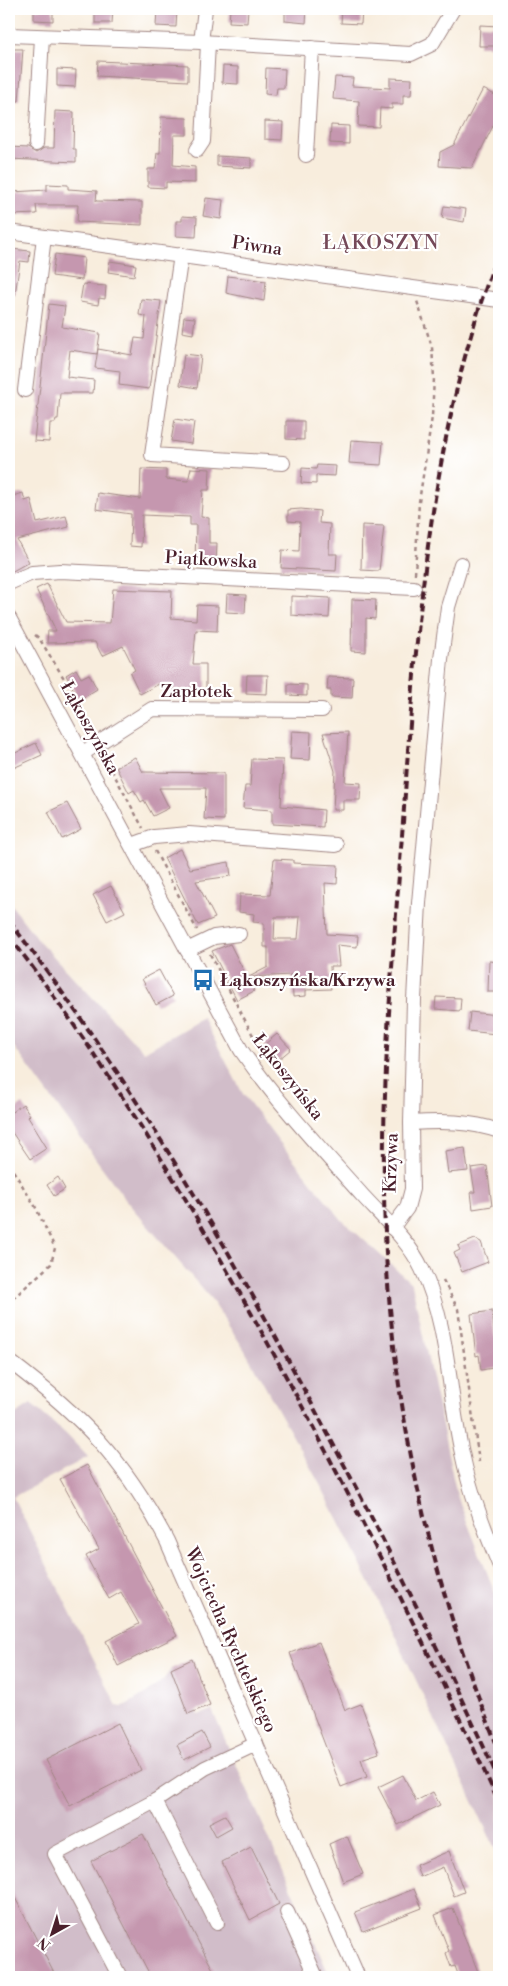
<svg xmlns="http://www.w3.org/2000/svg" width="508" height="1986" font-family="'Libre Bodoni',serif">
<rect width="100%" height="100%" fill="#fff"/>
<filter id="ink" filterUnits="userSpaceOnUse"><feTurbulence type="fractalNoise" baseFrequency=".02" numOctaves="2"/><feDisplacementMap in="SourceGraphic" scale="10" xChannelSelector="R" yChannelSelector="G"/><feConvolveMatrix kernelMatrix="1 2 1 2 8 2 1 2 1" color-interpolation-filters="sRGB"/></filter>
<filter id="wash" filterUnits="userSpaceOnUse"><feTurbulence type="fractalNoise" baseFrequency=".0096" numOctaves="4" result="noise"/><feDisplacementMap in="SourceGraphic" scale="20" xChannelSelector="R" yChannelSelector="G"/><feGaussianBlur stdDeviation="1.12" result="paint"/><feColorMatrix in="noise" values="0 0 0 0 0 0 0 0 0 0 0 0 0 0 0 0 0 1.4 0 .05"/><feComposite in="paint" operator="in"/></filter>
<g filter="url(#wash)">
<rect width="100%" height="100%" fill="#f8eddd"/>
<g fill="#d1bdc9">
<path d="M9 902 38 940 144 1052 203 1018 243 1094 281 1144 342 1220 412 1284 457 1496 499 1603V1857L383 1610 323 1490 244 1349 211 1299 128 1203 9 1040Z"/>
<path d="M31 1404 66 1434 88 1457 13 1497 117 1706 122 1707 149 1692 164 1679 171 1669 188 1713 196 1711 198 1715 212 1710 330 1977H9V1418Z"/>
</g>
<g id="blocks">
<g fill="#c597af" fill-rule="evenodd">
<path d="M34 9H53V21L34 20Z"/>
<path d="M95 9H113L112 23H95Z"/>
<path d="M157 9H177L176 27 156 26Z"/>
<path d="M230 9H248L247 23 229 22Z"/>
<path d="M285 9H307L306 23 285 21Z"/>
<path d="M342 9H362L361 24 341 23Z"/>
<path d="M480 25 499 26V46H479Z"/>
<path d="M9 49H23L19 101H9Z"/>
<path d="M98 61 188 65V81L97 76Z"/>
<path d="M223 66 238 67V84L222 83Z"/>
<path d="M266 68 285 69 284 88H277L276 95 265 94Z"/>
<path d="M57 69 76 70 75 87 57 86Z"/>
<path d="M335 77 353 78 352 86 390 88V78L412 79 411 95H403V104H392V109L380 108 379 127 358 126 359 101 333 99Z"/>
<path d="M483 89 499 97V114L472 168 439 166 440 152 454 145Z"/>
<path d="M55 111 74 112 73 149H76V162L9 159V147L28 148 36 153 44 148H54Z"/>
<path d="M161 117 187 118V135H174L173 165 195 167V183L166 182V188L148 187V169H155L157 153H160Z"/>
<path d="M265 121 283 122 282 140 265 139Z"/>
<path d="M331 125 349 126V144L330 143Z"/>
<path d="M217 156 251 158V168L217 166Z"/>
<path d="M47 184 68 185V189L97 191 96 201 142 202V225L77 222 78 205H36L37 214 12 215V192L47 190Z"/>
<path d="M206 198 223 200 221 219 203 216Z"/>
<path d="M444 206 466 209 464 222 442 218Z"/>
<path d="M182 216 197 217 196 237 176 236V221H182Z"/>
<path d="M11 249 30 251 29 262 20 261 15 295H9Z"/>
<path d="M55 254 84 258 82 280 52 276Z"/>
<path d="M110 261 136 265 134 276 108 272Z"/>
<path d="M228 276 266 281 264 301 226 293Z"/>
<path d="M83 284 106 286 105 299 99 298 98 305 80 302Z"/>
<path d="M141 299 161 301 149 389 119 385 120 371 95 368 98 349 132 355 135 338 144 339 146 316 139 315Z"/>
<path d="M49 304 65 306 62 327 100 333 97 354 70 350 67 377 94 380 93 393H60L58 419H56L55 423H50L49 442 34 441Z"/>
<path d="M184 317 195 318 193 334 182 332Z"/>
<path d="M184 354 201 356 197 388 180 385Z"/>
<path d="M175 419 194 422 191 444 171 441Z"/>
<path d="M286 421H304V440L286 439Z"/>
<path d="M351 440 383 442 381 465 349 463Z"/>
<path d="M317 465 336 466 335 476 316 475V484L301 483 302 468 316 469Z"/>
<path d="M191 468 210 469 209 490H203L201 517 209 518V543H217L216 565 195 564 196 525H190V517L142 515 141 547 130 546 131 514 96 509 98 493 140 499 141 469 166 470V479L188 481Z"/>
<path d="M23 493 25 501 31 499 37 523 66 516 69 527 17 540 29 562 9 573V497Z"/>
<path d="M301 509 320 511 319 523 330 524 329 554H337L336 571 281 568 282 550 299 551 300 522 288 521V510Z"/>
<path d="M362 525 384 526 379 571 361 570Z"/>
<path d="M47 584 66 622 110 623 113 589 172 591 171 618 196 620 197 605 218 606 217 631 196 630 193 664H206V691L162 689 159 684 140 694 130 673 135 670 123 646 102 656 95 642 47 643 48 631H56L36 589Z"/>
<path d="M227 594 246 595 245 613 226 612Z"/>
<path d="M291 596 330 598 329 618 291 615Z"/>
<path d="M352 599 376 600 375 619 366 618V652L351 651Z"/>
<path d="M76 669 81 678 89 674 97 689 79 700 66 675Z"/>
<path d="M247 675H268L267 694 246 693Z"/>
<path d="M328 677 353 678 352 698 331 697V690H327Z"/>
<path d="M288 684 307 685V696L288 695Z"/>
<path d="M292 731 311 732 310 760 290 759Z"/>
<path d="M348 732 345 782 361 783 360 800H343V810H333L335 771 323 733Z"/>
<path d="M36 743 42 755 9 770V756Z"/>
<path d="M135 757 143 772 224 773V820L204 819 206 788H159L169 808 153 816 144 800 141 802 134 790 129 793 116 767Z"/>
<path d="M252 759 283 760 281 806 324 810 323 827 272 824V810L243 808 245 786H250Z"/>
<path d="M67 803 81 829 62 839 48 812Z"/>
<path d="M180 849 190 869 229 862 231 876 196 881 215 918 198 925 164 858Z"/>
<path d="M274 859 293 860V863L338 865 337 884 325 883 327 934 358 936 357 947 337 945 339 966H330L331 989 306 990V996L293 997 292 975 249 977 268 967V947H264V923L253 922 254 914 239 912 240 894 270 895ZM275 917H300L298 939H274Z"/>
<path d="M111 886 125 912 107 921 93 895Z"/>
<path d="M230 944 254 991 237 1000 212 951Z"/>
<path d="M489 961 499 962V992H488Z"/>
<path d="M159 970 173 996 156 1005 142 979Z"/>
<path d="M436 997 461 998 460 1011 435 1009Z"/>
<path d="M470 1012 497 1015 496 1034 468 1031Z"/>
<path d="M277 1034 291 1049 278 1060 264 1045Z"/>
<path d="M23 1104 30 1115 28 1117 47 1148 30 1159 9 1128V1114Z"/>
<path d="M465 1148 468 1171 448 1173 445 1151Z"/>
<path d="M487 1166 492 1206 473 1209 471 1192H475L471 1168Z"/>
<path d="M58 1177 65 1189 54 1196 47 1185Z"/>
<path d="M475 1239 481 1242 488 1262 462 1272 454 1253 460 1250 458 1246Z"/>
<path d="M492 1311 495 1337 499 1336V1367L481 1370 479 1355 476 1356 471 1314Z"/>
<path d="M87 1465 177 1636 118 1666 106 1641 139 1624 121 1592 109 1599 86 1556 99 1549 60 1479Z"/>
<path d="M319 1642 345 1710 361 1704 379 1753 361 1759 367 1777 341 1787 290 1653Z"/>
<path d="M192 1659 210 1705 188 1714 171 1669Z"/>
<path d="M118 1723 141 1770 70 1806 46 1760Z"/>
<path d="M202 1732 210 1747 184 1760 177 1745Z"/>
<path d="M403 1775 416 1801 433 1792 440 1805 398 1825 378 1787Z"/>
<path d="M225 1815 232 1827 216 1836 209 1823Z"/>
<path d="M143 1834 199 1943 217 1977H151L91 1861Z"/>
<path d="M347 1836 363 1874 343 1882 329 1844Z"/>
<path d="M251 1847 279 1904 250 1920 222 1862Z"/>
<path d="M449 1851 464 1892 454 1896 443 1867 420 1877 416 1865Z"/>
<path d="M9 1886 56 1977H9Z"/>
<path d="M414 1889 422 1908 363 1931 355 1912Z"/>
<path d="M453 1908 480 1977H459L455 1966 451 1967 446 1953 449 1951 435 1915Z"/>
</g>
</g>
</g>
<g filter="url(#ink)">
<use href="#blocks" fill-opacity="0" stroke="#a18684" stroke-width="1"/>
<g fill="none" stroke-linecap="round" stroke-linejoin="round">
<g stroke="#a18684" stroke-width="16">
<g id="minor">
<path d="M9 35 201 42 411 54 432 44 453 9"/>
<path d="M201 42 205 9"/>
<path d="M36 144 42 37"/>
<path d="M197 150 203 141 208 43"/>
<path d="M306 155 312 48"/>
<path d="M9 232 499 300"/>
<path d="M181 255 152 455 283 463"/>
<path d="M25 390 44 237"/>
<path d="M9 583 32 573 60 571 414 588"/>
<path d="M9 618 241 1050C277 1102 320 1148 362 1195 383 1218 409 1241 422 1269 449 1326 448 1392 462 1453 470 1492 484 1528 499 1564"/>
<path d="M83 753 152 709 322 710"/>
<path d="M132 845 154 837 189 834 336 845"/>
<path d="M187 950 214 937 239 934"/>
<path d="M411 1123C441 1121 470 1121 499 1131"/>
<path d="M392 1228 407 1208 412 1189 411 1123 414 1000 419 903 441 659 448 607 461 564"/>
<path d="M9 1361C82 1416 124 1459 167 1541L358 1977"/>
<path d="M155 1801 217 1923"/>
<path d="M287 1912 316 1977"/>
<path d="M120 1977 55 1854 155 1801 205 1768 256 1744"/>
</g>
</g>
<g stroke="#a18684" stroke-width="2.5" stroke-dasharray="4 4" stroke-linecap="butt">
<path d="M415 574 419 502 432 417 434 378 432 347 417 301"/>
<path d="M35 635 39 638 65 680 91 731"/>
<path d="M104 756 143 828"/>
<path d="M155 851 197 930"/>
<path d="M210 954 265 1058"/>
<path d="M9 1164 35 1206 55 1248 51 1264 9 1302"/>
<path d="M443 1280 458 1309 479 1462"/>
</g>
<use href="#minor" stroke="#fff" stroke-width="14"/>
<g stroke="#4a1f2b" stroke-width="4" stroke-dasharray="8 4" stroke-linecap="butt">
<path d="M499 251C431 430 417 618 404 808 395 935 382 1063 384 1190 386 1383 426 1571 499 1750"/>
<path d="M9 921C127 1073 224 1239 315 1410 380 1531 442 1655 499 1780"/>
<path d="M9 936C125 1087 220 1253 310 1421 376 1547 440 1674 499 1803"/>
</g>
</g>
</g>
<defs>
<g id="bus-bare" transform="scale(1.725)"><path d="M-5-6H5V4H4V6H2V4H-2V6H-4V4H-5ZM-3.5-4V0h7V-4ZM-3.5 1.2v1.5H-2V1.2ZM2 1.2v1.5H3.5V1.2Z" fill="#1f6fb2" stroke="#fff" stroke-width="2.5" paint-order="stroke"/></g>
</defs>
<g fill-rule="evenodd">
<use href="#bus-bare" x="203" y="980"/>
</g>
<g text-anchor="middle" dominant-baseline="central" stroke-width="4.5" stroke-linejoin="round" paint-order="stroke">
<g font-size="18" fill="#4a1f2b" stroke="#fff">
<text transform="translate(257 246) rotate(8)">Piwna</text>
<text transform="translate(211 560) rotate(3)">Piątkowska</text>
<text x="196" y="691">Zapłotek</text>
<text transform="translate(90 728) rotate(61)">Łąkoszyńska</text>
<text transform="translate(288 1077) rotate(52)">Łąkoszyńska</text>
<text transform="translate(391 1163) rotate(-88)">Krzywa</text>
<text transform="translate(231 1640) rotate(66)">Wojciecha Rychtelskiego</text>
</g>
<g font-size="18" font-weight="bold" fill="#4a1f2b" stroke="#fff" text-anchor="start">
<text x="220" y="980">Łąkoszyńska/Krzywa</text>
</g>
<g font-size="20" letter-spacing="1" fill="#754959" stroke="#fff">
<text x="381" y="243">ŁĄKOSZYN</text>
</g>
</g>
<rect width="508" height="1986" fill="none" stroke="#fff" stroke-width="30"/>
<g transform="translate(52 1934) rotate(219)" stroke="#ffffff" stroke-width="4" paint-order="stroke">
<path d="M0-4L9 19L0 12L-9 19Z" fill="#4a1f2b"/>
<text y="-8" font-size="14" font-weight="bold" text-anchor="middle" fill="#4a1f2b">N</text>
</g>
</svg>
